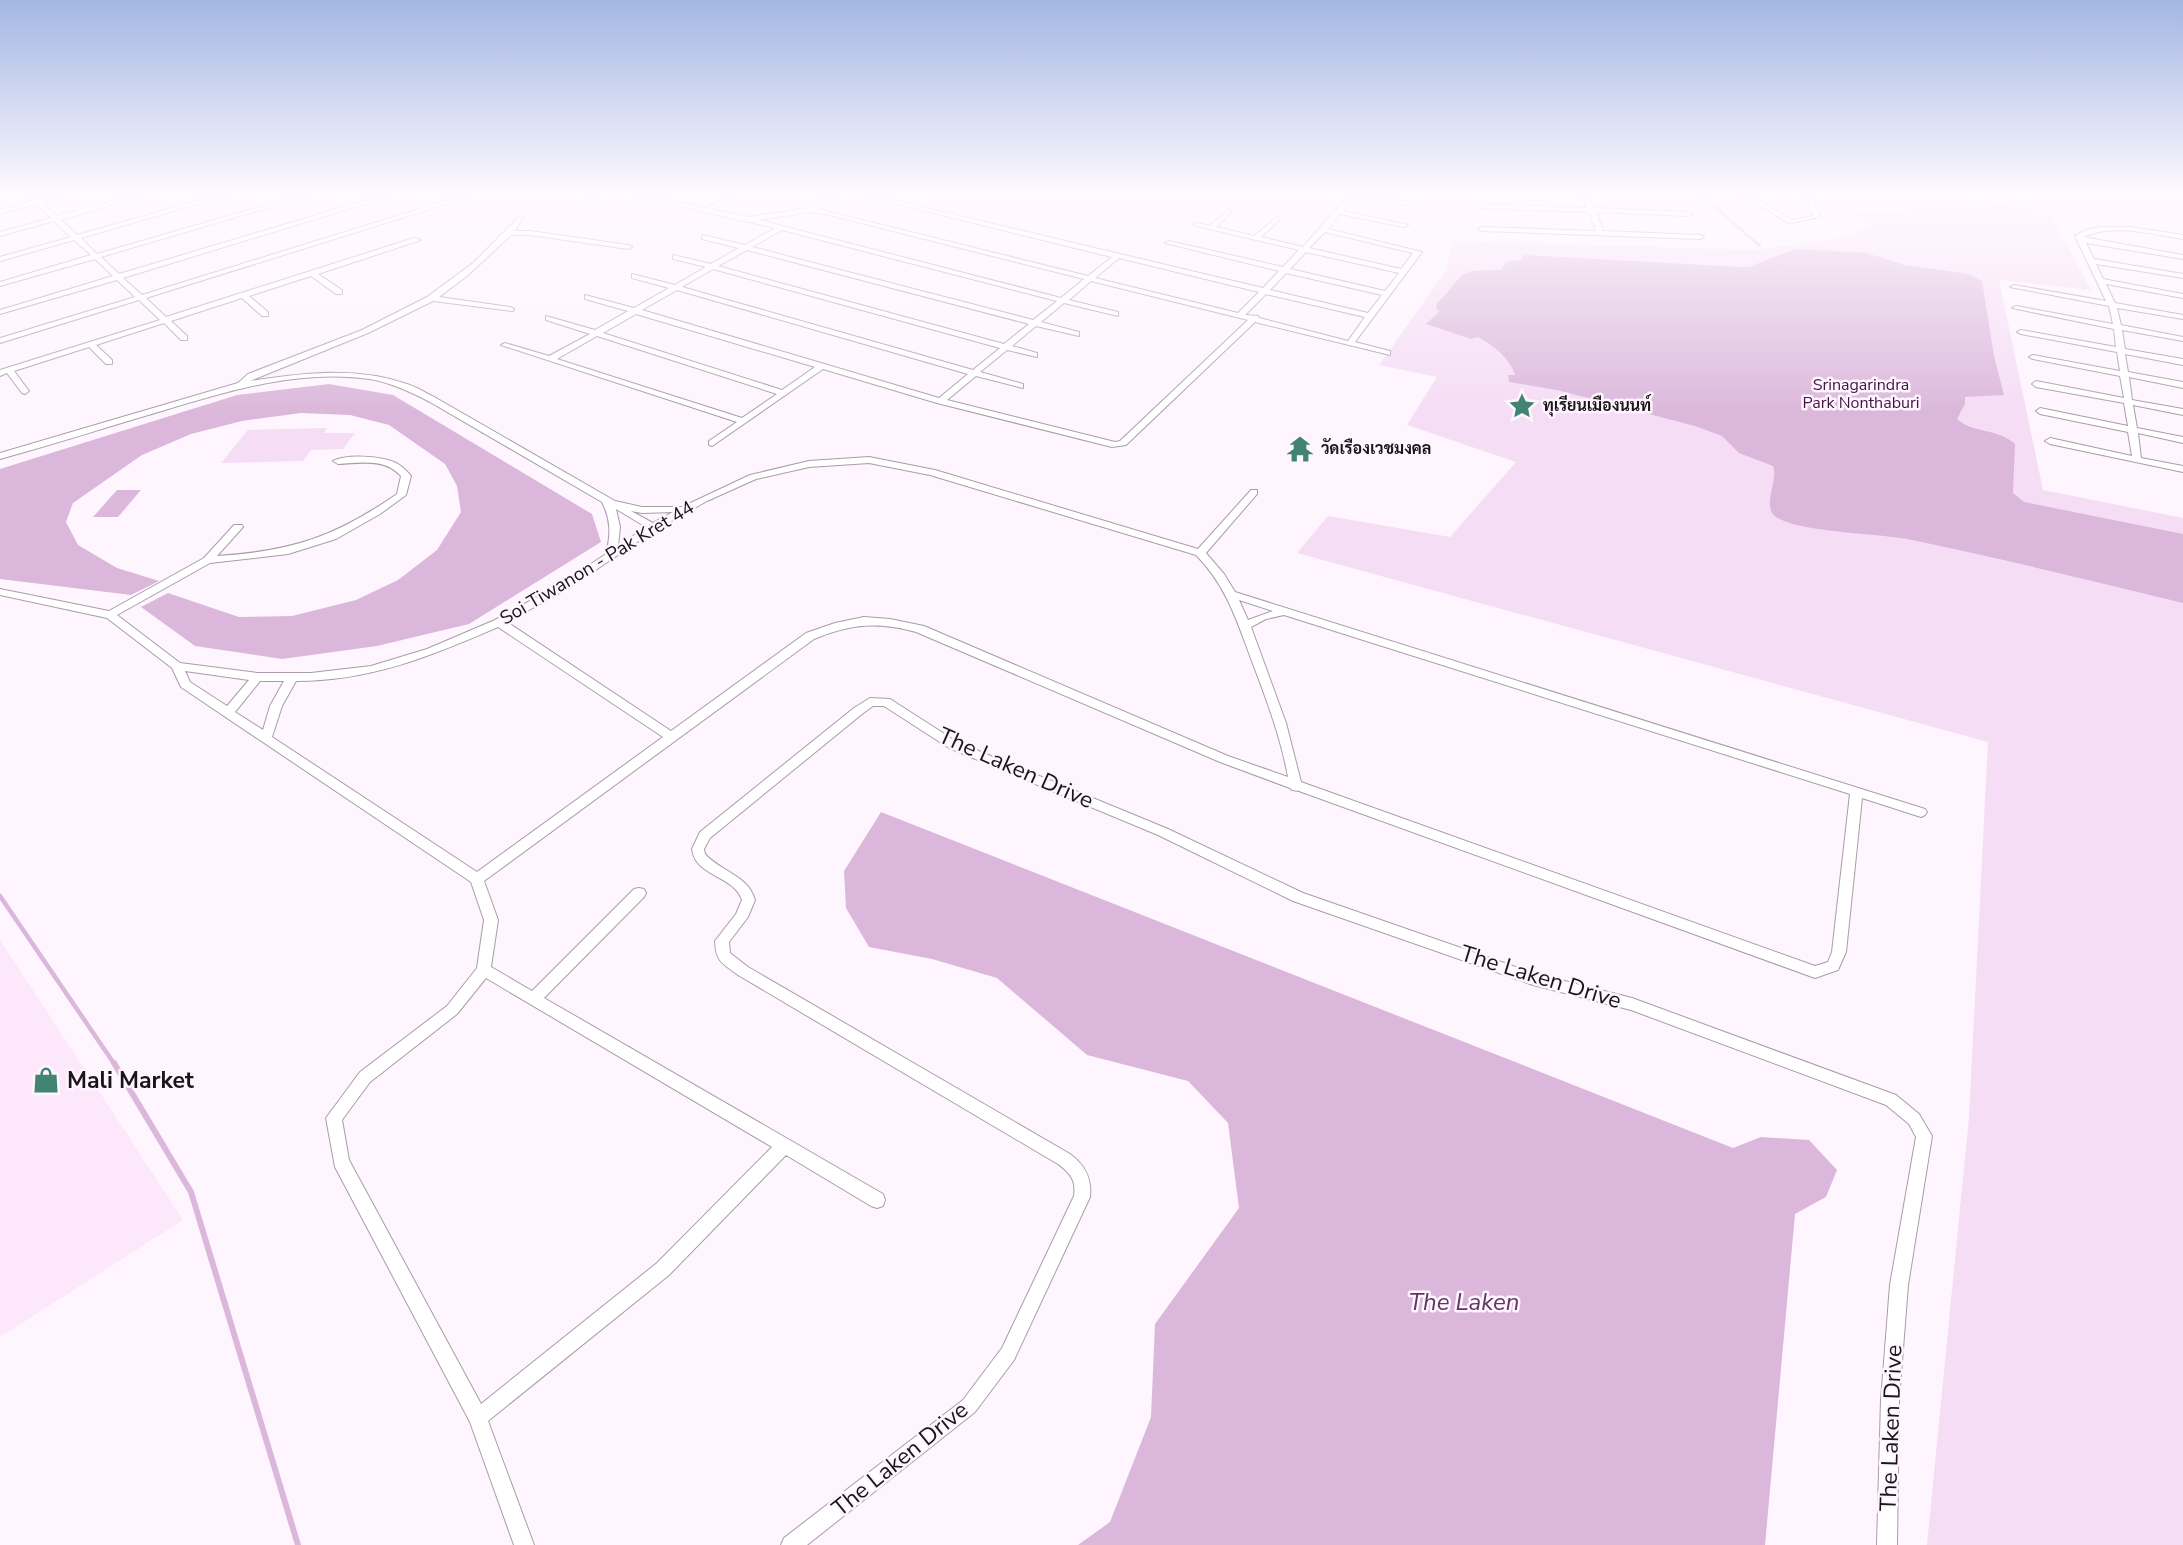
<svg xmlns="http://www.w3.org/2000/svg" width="2183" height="1545" font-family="'Nunito Sans',Sarabun,sans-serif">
<rect width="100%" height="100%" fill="#fef5fe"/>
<path fill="#fce7fb" d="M0 940 183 1220 0 1337Z"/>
<g fill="#f5ddf5">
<path d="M2006 205 2031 208 2052 218 2091 290 1999 280 2043 490 2183 518V1545H1927L1969 1117 1988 742 1297 553 1328 516 1450 537 1516 462 1407 425 1437 377 1379 365 1445 272 1454 241 1756 250 1850 237V235L1856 234 1852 231 1876 228 1854 213Z"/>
<path d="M327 428 324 433H355L343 449 311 450 303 461 221 463 248 430Z"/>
</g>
<g fill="#dbb8db">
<path d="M1795 249 1867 253 1905 265 1969 274 1982 281 1994 356 2004 395 1965 397V404L1957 419C1974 434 1998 428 2015 444L2013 493 2024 502 2183 534V603C2093 581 2003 559 1912 540 1880 533 1801 533 1776 517 1761 507 1779 479 1773 466L1739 453 1722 436 1695 426 1557 390 1509 382 1508 375H1515C1509 357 1494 346 1478 337L1471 339 1426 324 1440 311 1436 309 1437 304 1462 275 1472 271 1501 270 1506 262 1521 260 1524 255 1740 267H1749Z"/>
<path d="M329 384 393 395 592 514 601 542 469 624 377 646 282 659 195 646 141 607 168 593 239 617 292 616 356 600 398 580 437 550 461 512 457 486 445 464 389 425 350 415 301 413 242 421 191 434 142 455 73 503 66 522 78 545 117 568 159 581 131 595 0 579V469L237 395Z"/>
<path d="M117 490H141L118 517H93Z"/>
<path d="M881 812 1733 1148 1761 1137 1809 1140 1837 1170 1826 1197 1795 1214 1765 1545H1078L1110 1522 1151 1417 1155 1324 1239 1208 1228 1123 1188 1081 1087 1055 997 978 932 959 869 947 846 908 844 871Z"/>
</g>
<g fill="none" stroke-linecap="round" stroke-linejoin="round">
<path stroke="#dbb8db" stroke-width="2.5" d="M1702 196 1760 246"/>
<path stroke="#dbb8db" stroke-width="4.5" d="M0 896 115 1065"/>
<path stroke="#dbb8db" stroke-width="6" d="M114 1063 191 1192 298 1545"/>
<g stroke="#a99ca9" stroke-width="2">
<g id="minor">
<path d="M28 196H35L39 199 51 196H62L42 203 57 216 131 196H142L61 220 77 235 215 196H226L81 238 97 254 297 196H308L101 257 119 274 380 196H391L123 278 142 295 461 196H472L146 298 166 317 414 238 421 240 318 274 342 290V294H336L311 276 249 296 268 312V316H262L242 298 171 321 187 336V340H181L164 323 96 345 112 360V364H106L89 347 14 371 29 391 25 394 22 393 7 373 0 376V370L160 320 139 300 0 343V338L135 297 117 280 0 314V310L113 276 95 259 0 286V282L91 255 74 240 0 261V257L71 237 54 221 0 236V232L51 218 36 204 0 214V210L33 201Z"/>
<path d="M591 196H599L589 203H585V201Z"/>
<path d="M635 196H649L706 208 729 196 730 199 714 210 749 217 809 208 830 196H838L818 209 1088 276 1112 257 864 196H876L1263 288 1279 271 1165 243 1169 241 1283 267 1299 250 1193 225 1197 223 1209 226 1229 210 1231 211V213L1216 227 1254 236 1277 217 1280 219 1279 220 1261 237 1303 247 1348 196H1355L1343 211 1408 225 1404 227 1340 214 1328 229 1422 252 1355 342 1390 351V355L1255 322 1126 445 1112 447 937 403 823 369 712 446 709 445V441L737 422 501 345 505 343 549 356 590 334 546 320V316L595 330 628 311 585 299V295L634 308 669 288 632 278V274L675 285 706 267 673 259V255L711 264 739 248 702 239V235L745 245 775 228ZM811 212 829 215 1084 279 1061 298 759 220ZM782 230 1057 301 1033 320 752 247ZM1325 232 1413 253 1401 269 1309 248ZM747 250 1029 324 1004 344 718 266ZM1306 252 1399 273 1385 291 1290 269ZM1119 258 1259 292 1238 313 1095 278ZM713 269 1000 348 973 370 682 287ZM1286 273 1382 295 1368 313 1270 290ZM1091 281 1248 320 1120 441 1115 442 947 400 976 376 1023 388V384L980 372 1007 350 1037 357V353L1012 346 1036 326 1079 336V332L1041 322 1064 303 1118 316V312L1069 300ZM677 290 968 374 939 398 642 310ZM1266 294 1365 317 1348 341 1259 318 1258 316 1245 315ZM636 314 815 367 782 390 603 333ZM597 336 777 394 742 418 557 359Z"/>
<path d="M1362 196H1378L1409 203 1406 205Z"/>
<path d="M1583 196H1589L1594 208 1689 212 1692 214 1689 216 1596 212 1603 231 1700 235 1704 237 1700 239 1482 231 1478 229 1482 227 1596 231 1589 212 1482 208 1479 206 1482 204 1587 208Z"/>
<path d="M1743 196H1751L1792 220 1813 216 1805 196H1811L1820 217 1789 223Z"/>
<path d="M520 216 523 218 515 231H530L628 245 632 247 628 249 530 235H511L467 276 439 297 510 307 514 309 513 311 433 301 368 333 250 381C303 373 355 366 407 384 417 387 426 393 436 398L615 501 642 507H682L750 475 809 461 869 457 935 470 1198 549 1251 490H1257V494L1206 553 1224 574 1235 592 1925 809 1927 812 1925 815 1921 817 1862 798 1846 952 1838 970 1815 978 1299 791 1292 790 1290 788 1220 762 916 632C879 621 849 624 814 639L484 881 498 920 491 967 532 991 634 889 639 888 644 889 646 893 644 897 544 998 883 1194 885 1200 883 1206 877 1208 871 1206 786 1155 669 1275 488 1421 534 1545H514L470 1422 335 1167 326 1118 360 1072 447 1006 477 968 484 920 471 882 181 687 172 668 107 618 0 595V589L109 611 204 558 234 525H242L243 527 217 556C292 551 335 537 397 494L401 476C385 458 360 463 338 464L333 461C346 454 380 456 394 462 401 465 406 470 411 476L406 495 380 514 336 539 288 554 210 563 117 615 180 663 257 673H311L371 666 427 649 495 620 559 585 606 554C611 534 611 520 602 502L430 402C411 392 392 383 370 379 300 369 231 390 165 410 110 426 55 444 0 459V453L238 383 248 374 362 330 427 297 473 263ZM869 463 930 475 1196 555C1227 586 1238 624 1253 664 1267 701 1281 738 1288 777L1228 756 924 626 890 619 864 617 835 623 806 633 671 731 507 622 567 589 657 529 707 501 756 479 809 467ZM616 509 646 527 618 546 620 527ZM631 511 642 513 673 512 653 523ZM1239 600 1273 611 1248 620ZM1284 615 1850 794 1832 952 1828 962 1815 966 1301 782 1286 723 1251 627 1266 619ZM498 627 663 737 477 872 272 737 282 706 296 681C371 681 431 656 498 627ZM185 671 249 680 227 706 190 682ZM260 681H284L270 706 263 730 235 712ZM486 978 772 1147 657 1263 481 1404 349 1160 342 1120 370 1082 457 1014Z"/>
<path d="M2101 227H2130L2183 235V239C2152 234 2113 223 2083 237L2183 255V259L2086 243 2094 259 2183 274V278L2096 264 2103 279 2183 294V298L2106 284 2115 303 2183 315V319L2117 308 2121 325 2183 337V341L2122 330 2125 349 2183 359V365L2125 354 2128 372 2183 382V388L2129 377 2132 400 2183 409V415L2133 405 2137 428 2183 437V443L2138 433 2141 458 2183 466V472L2050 444 2045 441 2050 438 2132 456 2128 432 2040 414 2036 411 2040 408 2128 426 2124 403 2036 387 2032 384 2036 381 2124 398 2120 376 2033 359 2029 357 2033 355 2120 371 2117 352 2021 334 2017 332 2021 330 2116 347 2114 329 2012 308 2016 306 2113 324 2109 306 2010 287 2014 285 2106 301 2075 236 2086 230Z"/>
<path d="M870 698 890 699 957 742 1168 829 1303 893 1533 973 1632 998 1896 1095 1919 1114 1932 1136 1908 1285 1899 1400 1897 1545H1877L1881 1400 1890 1285 1916 1137 1909 1124 1886 1105 1631 1010 1533 985 1293 901 1158 835 949 748 884 706H873L862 714 710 838 704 849 705 854C721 872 748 875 755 900L748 917 729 942 730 953 748 967 1070 1154C1085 1165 1092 1178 1090 1197L1014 1360 975 1412 807 1545H781L784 1538 963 1400 1002 1348 1074 1196C1076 1180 1071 1174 1058 1164L738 975C722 963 716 962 715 941L736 914 742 900C734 875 695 877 692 849L700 832 854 708Z"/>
</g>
</g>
<use href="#minor" fill="#fff" fill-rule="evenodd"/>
</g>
<linearGradient id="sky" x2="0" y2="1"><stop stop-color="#a3b6e3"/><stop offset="0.47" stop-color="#fffaff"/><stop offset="1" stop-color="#fffaff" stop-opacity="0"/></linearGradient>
<rect width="2183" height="413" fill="url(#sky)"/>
<defs>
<g id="sight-bare" transform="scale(2.1)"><path d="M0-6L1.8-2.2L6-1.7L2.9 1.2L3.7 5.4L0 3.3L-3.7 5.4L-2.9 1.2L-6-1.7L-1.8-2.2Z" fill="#428474" stroke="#fef5fe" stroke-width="2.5" paint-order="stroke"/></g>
<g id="temple-bare" transform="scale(2.1)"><path d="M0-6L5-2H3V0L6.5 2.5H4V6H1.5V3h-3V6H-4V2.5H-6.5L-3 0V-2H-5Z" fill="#428474" stroke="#fef5fe" stroke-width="2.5" paint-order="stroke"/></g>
<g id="shop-bare" transform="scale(2.1)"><path d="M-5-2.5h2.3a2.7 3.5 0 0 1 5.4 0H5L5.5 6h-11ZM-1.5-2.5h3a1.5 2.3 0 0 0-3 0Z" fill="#428474" stroke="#fef5fe" stroke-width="2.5" paint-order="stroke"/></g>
</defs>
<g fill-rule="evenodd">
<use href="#sight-bare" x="1522" y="406"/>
<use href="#temple-bare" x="1300" y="449"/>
<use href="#shop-bare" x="46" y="1080"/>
</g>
<g text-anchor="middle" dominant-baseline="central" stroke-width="5" stroke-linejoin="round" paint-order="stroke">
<g font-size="16" fill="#3f1541" stroke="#fef5fe">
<text x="1861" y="385">Srinagarindra<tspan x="1861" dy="18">Park Nonthaburi</tspan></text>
</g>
<g font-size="16" font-weight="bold" fill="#191519" stroke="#fef5fe" text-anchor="start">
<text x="1543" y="406">ทุเรียนเมืองนนท์</text>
<text x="1321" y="449">วัดเรืองเวชมงคล</text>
</g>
<g font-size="19" fill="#191519" stroke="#fef5fe">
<text transform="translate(597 563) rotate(-31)">Soi Tiwanon - Pak Kret 44</text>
</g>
<g font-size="23" fill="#191519" stroke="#fef5fe">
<text transform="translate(1016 768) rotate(24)">The Laken Drive</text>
<text transform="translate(1541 977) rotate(17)">The Laken Drive</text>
<text transform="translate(1891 1428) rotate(-88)">The Laken Drive</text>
<text transform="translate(900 1459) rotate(-39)">The Laken Drive</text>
</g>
<g font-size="23" font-weight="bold" fill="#191519" stroke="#fef5fe" text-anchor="start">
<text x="67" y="1080">Mali Market</text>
</g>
<g font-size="24" font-style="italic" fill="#613562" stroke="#fef5fe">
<text x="1464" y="1302">The Laken</text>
</g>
</g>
</svg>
